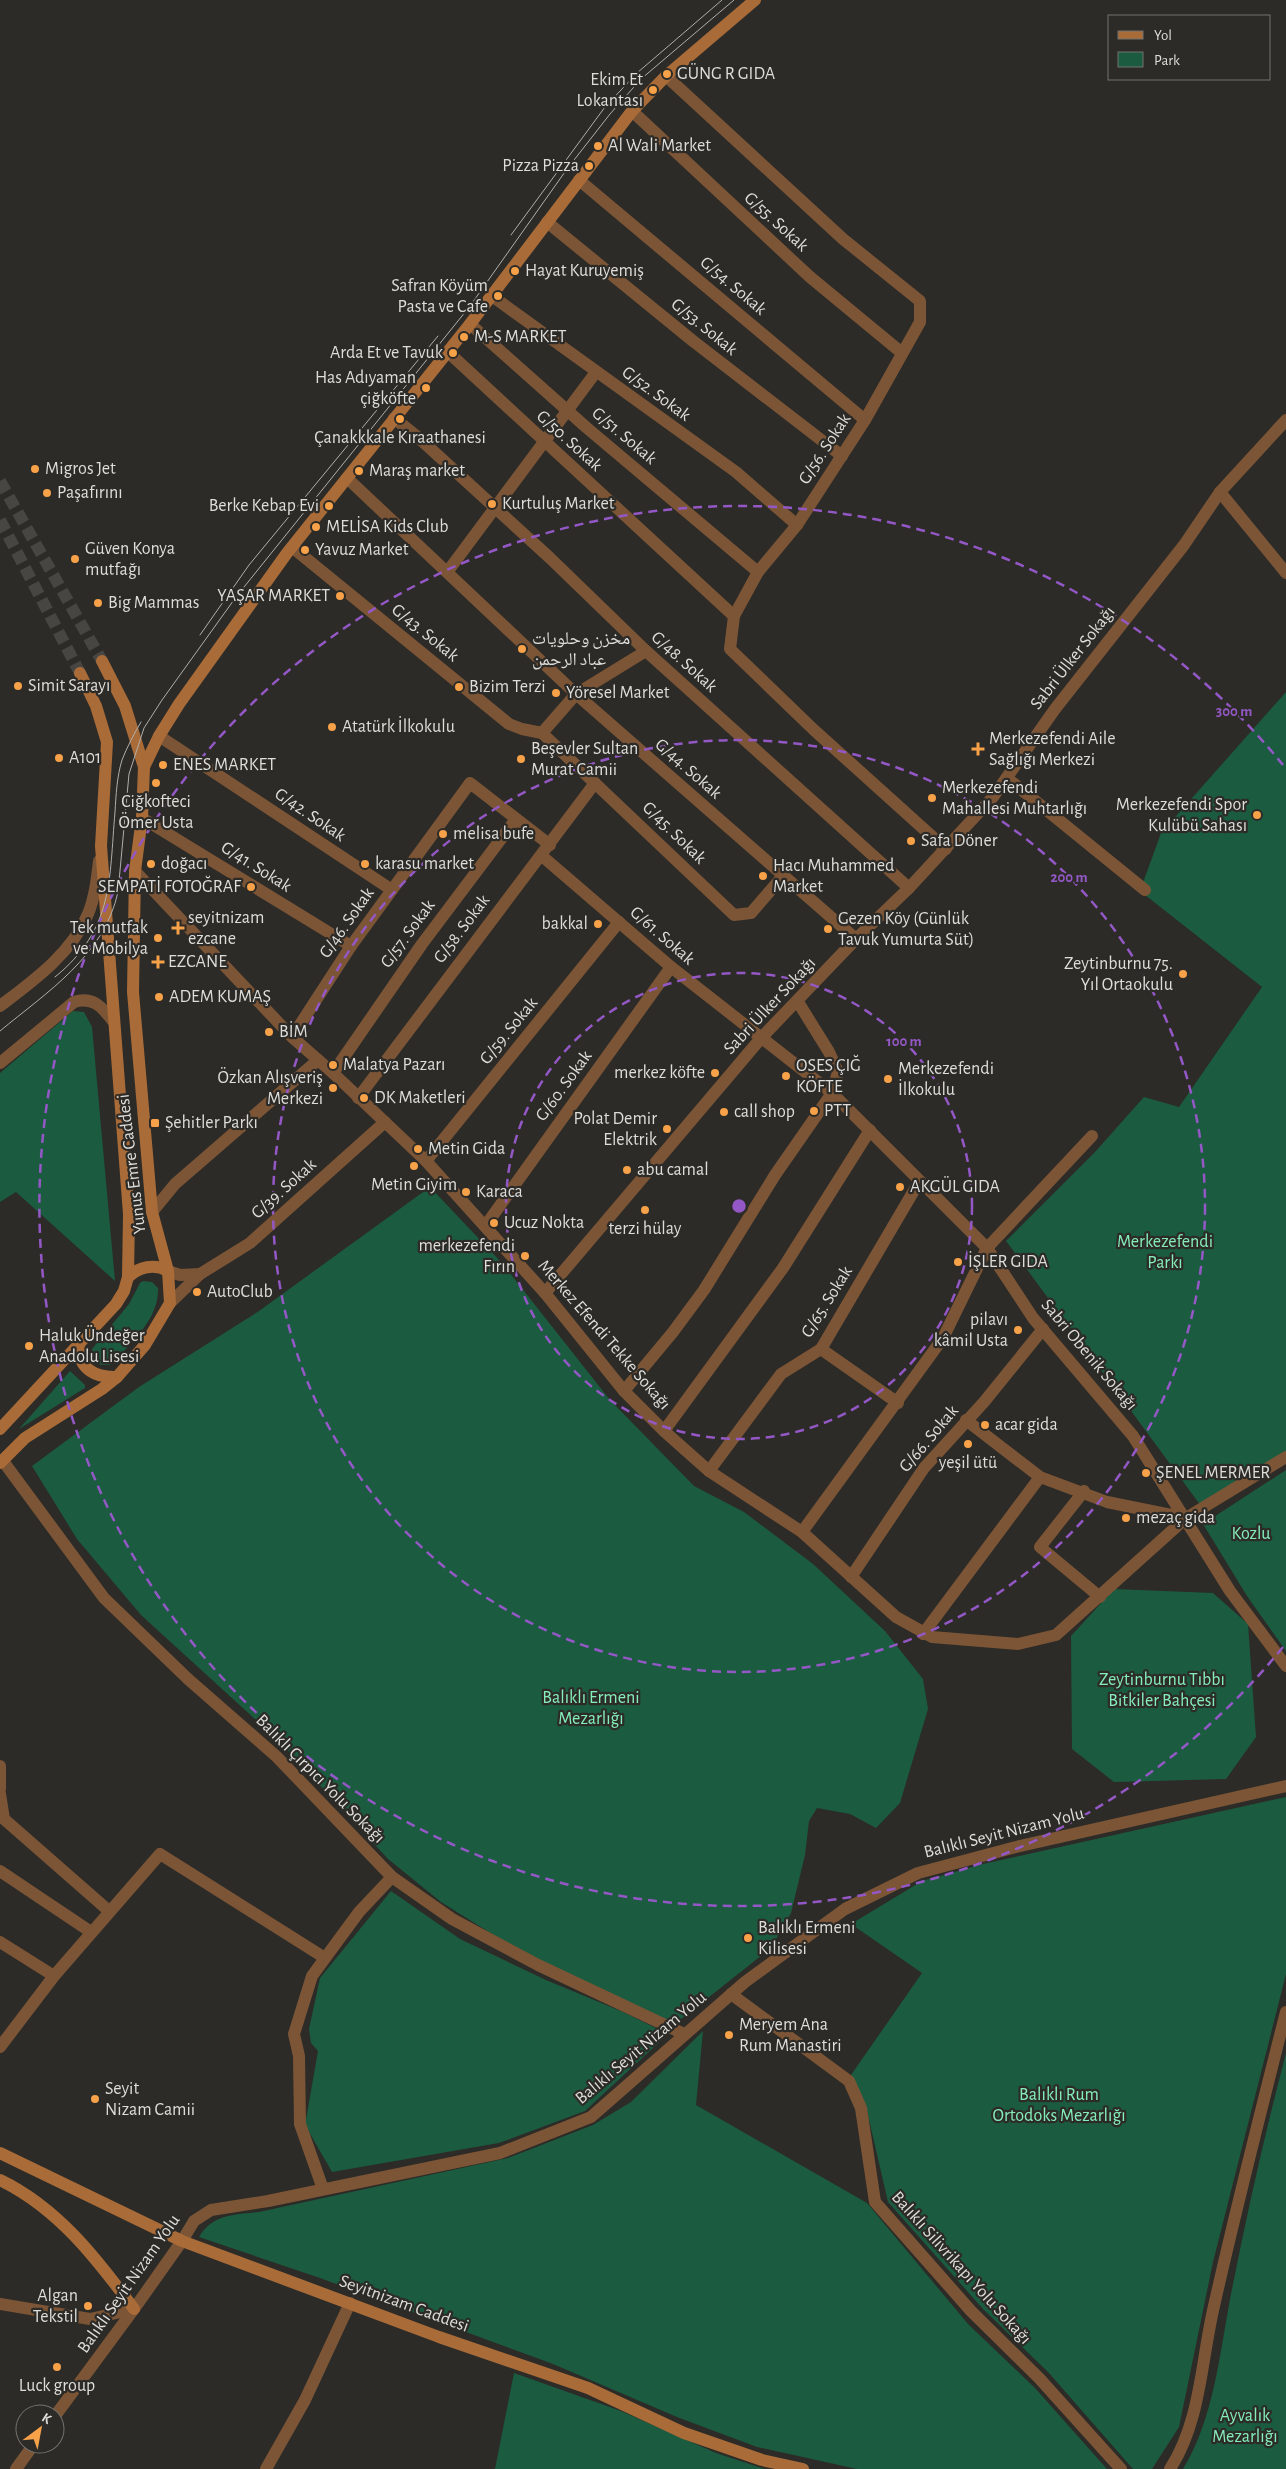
<svg xmlns="http://www.w3.org/2000/svg" width="1286" height="2469" viewBox="0 0 1286 2469" font-family="'Alegreya Sans','Noto Naskh Arabic',sans-serif">
	<style>
		.green { fill: #1b5b40 }
		.lines { fill: none; stroke-linecap: round; stroke-linejoin: round }
		.secondary-tunnel { stroke: #474642; stroke-width: 12; stroke-dasharray: 12 6; stroke-linecap: butt }
		.minor { stroke: #7c5536; stroke-width: 12 }
		.tertiary { stroke: #7c5536; stroke-width: 12 }
		.secondary { stroke: #a96b38; stroke-width: 12 }
		.tram { stroke: #b0afac; stroke-width: 1 }
		.ring { fill: none; stroke: #9458c6; stroke-width: 2.5; stroke-dasharray: 9 6 }
		.poi-dot { fill: #f7a149; stroke: #2c2b27; stroke-width: 2 }
		.labels { text-anchor: middle; dominant-baseline: central; stroke-width: 4.5; stroke-linejoin: round; paint-order: stroke }
		.poi-label { font-size: 18px; fill: #deddda; stroke: #2c2b27; text-anchor: start }
		.street-label { font-size: 18px; fill: #deddda; stroke: #2c2b27 }
		.park-label { font-size: 18px; fill: #84edba; stroke: #2c2b27 }
		.centre { fill: #9458c6; stroke: #2c2b27; stroke-width: 2.5 }
		.ring-label { font-size: 15px; text-anchor: middle; font-weight: bold; fill: #9458c6; stroke: #2c2b27; stroke-width: 4.5; stroke-linejoin: round; paint-order: stroke }
	</style>
	<rect width="100%" height="100%" fill="#2c2b27"/>
	<!-- green -->
	<g class="green">
		<polygon points="1286,692 1286,1451 1201,1506 1006,1241 1095,1152 1144,1097 1179,1107 1262,987 1140,891 1161,833"/>
		<polygon points="73,1011 84,1012 92,1027 115,1281 16,1192 0,1202 0,1073"/>
		<polygon points="430,1187 501,1262 610,1400 694,1486 744,1512 813,1564 885,1631 923,1679 928,1709 900,1803 876,1828 850,1814 817,1808 809,1821 805,1855 791,1913 771,1948 675,2024 532,1959 441,1902 388,1859 278,1740 141,1615 77,1539 32,1466 139,1387 259,1311"/>
		<path d="M143,1281l9,1 6,6c1,31 -25,52 -44,74l-5,3h-8l-8,-6 -1,-10 37,-45 11,-21z"/>
		<polygon points="70,1371 85,1385 85,1388 19,1429"/>
		<polygon points="1286,1470 1286,1651 1247,1596 1203,1524"/>
		<polygon points="1114,1589 1213,1593 1248,1624 1256,1737 1226,1779 1114,1782 1072,1749 1071,1636"/>
		<polygon points="1286,1797 1286,1974 1213,2262 1179,2427 1152,2469 1133,2469 1048,2372 983,2309 888,2202 867,2111 851,2075 922,1973 851,1924 922,1881 983,1864"/>
		<polygon points="391,1891 460,1939 546,1980 623,2012 668,2034 585,2111 499,2143 332,2172 305,2125 318,2051 311,2043 309,2029 320,1978"/>
		<path d="M703,2031l-7,74 171,98 101,121 67,64 72,81h-250l-100,-22 -80,-30 -124,-53 -233,-86 -121,-41c14,-23 35,-22 60,-25l249,-54 85,-33 38,-23z"/>
		<path d="M1286,2053v416h-103c31,-50 37,-118 48,-175 16,-81 34,-161 55,-241z"/>
		<polygon points="514,2373 621,2411 716,2453 765,2469 495,2469"/>
	</g>
	<g class="lines">
		<!-- secondary-tunnel -->
		<g class="secondary-tunnel">
			<polyline points="0,481 102,661"/>
			<polyline points="0,520 80,673"/>
		</g>
		<!-- minor -->
		<g class="minor">
			<polyline points="666,76 843,239 920,301 920,322 865,420 797,525 758,572 734,616 730,649 814,730 946,849"/>
			<polyline points="632,111 810,277 902,353"/>
			<polyline points="579,180 865,420"/>
			<polyline points="547,222 693,341 842,456"/>
			<polyline points="492,296 736,472 797,525"/>
			<polyline points="470,324 587,428 758,572"/>
			<polyline points="448,352 734,616"/>
			<polyline points="394,418 420,439 550,558 646,651 909,888"/>
			<polyline points="347,478 576,694 856,939"/>
			<polyline points="1220,492 1286,573"/>
			<polyline points="292,547 509,724 522,729 542,733"/>
			<polyline points="448,571 596,372"/>
			<polyline points="542,733 734,915 751,913 783,876"/>
			<polyline points="542,733 576,694 646,651"/>
			<polyline points="159,736 392,890"/>
			<polyline points="1007,778 1145,890"/>
			<polyline points="142,818 351,946"/>
			<polyline points="542,856 671,967 832,1093 987,1248 1033,1318 1133,1436 1230,1591 1286,1666"/>
			<polyline points="135,871 292,1037 333,1073 426,1161 545,1293 624,1391 664,1431 709,1471 802,1532 896,1617 932,1637 1018,1644 1056,1635 1186,1518 1286,1457"/>
			<polyline points="292,1037 351,946 470,783 550,845"/>
			<polyline points="333,1073 422,944 516,819"/>
			<polyline points="358,1098 595,783"/>
			<polyline points="426,1161 619,922"/>
			<polyline points="152,1212 175,1184 318,1060"/>
			<polyline points="486,1225 671,967"/>
			<polyline points="168,1271 180,1275 200,1274"/>
			<polyline points="545,1293 762,1037 856,939 909,888 993,797 1055,709 1184,545 1220,492 1286,420"/>
			<polyline points="170,1303 200,1274 250,1243 385,1122"/>
			<polyline points="821,1349 898,1403"/>
			<polyline points="624,1391 673,1332 704,1290 775,1175 832,1093 838,1072 829,1052 798,1002"/>
			<polyline points="966,1420 1040,1477 1107,1502 1186,1518"/>
			<polyline points="664,1431 783,1268 870,1130"/>
			<polyline points="709,1471 781,1374 821,1349 919,1182"/>
			<polyline points="1084,1491 1040,1547 1100,1597"/>
			<polyline points="802,1532 943,1338 987,1248 1092,1136"/>
			<polyline points="851,1577 924,1468 984,1402 1043,1329"/>
			<polyline points="923,1634 1040,1477"/>
			<polyline points="0,1766 0,1789"/>
			<polyline points="0,1794 4,1819 109,1911"/>
			<polyline points="0,1871 91,1932"/>
			<polyline points="0,1942 54,1976"/>
			<polyline points="731,1994 849,2081 861,2108 875,2202 971,2311 1039,2378 1121,2469"/>
			<polyline points="0,2047 54,1976 160,1854 325,1958"/>
			<polyline points="323,2189 300,2124 299,2056 294,2034 312,1976 359,1912 392,1877"/>
			<polyline points="0,2304 90,2319 134,2309"/>
			<polyline points="266,2469 305,2400 350,2303"/>
		</g>
		<!-- tertiary -->
		<g class="tertiary">
			<path d="M0,1006c33,-25 72,-53 88,-92 7,-17 9,-36 11,-53"/>
			<path d="M0,1063l74,-61c19,-6 28,5 39,19"/>
			<polyline points="3,1461 104,1598 188,1679 277,1757 392,1877 452,1919 538,1965 684,2034"/>
			<polyline points="55,2416 134,2309 182,2241 194,2221 211,2210 268,2201 500,2153 591,2117 745,1982 845,1909 918,1873 1016,1847 1286,1786"/>
			<polyline points="16,2469 34,2444"/>
			<path d="M1170,2469c31,-48 31,-108 44,-163 22,-98 47,-196 72,-294"/>
		</g>
		<!-- secondary -->
		<g class="secondary">
			<polyline points="144,767 159,736 179,704 287,553 470,324 632,111 666,76 755,0"/>
			<path d="M128,1277c11,-10 26,-14 40,-6"/>
			<path d="M79,1346c-1,23 17,32 38,31"/>
			<polyline points="0,1429 116,1304 124,1291 128,1277 129,1214 101,846 107,742 96,706 80,673"/>
			<polyline points="0,1463 25,1438 102,1389 117,1377 145,1345 170,1303 168,1271 152,1212 133,992 135,871 142,818 144,767 125,706 102,661"/>
			<polyline points="0,2153 182,2241 439,2337 588,2388 684,2433 762,2460 803,2469"/>
			<path d="M0,2180c58,28 97,79 134,129"/>
		</g>
		<!-- tram -->
		<g class="tram">
			<polyline points="511,235 605,107 637,73 722,0"/>
			<polyline points="200,635 249,565 438,336"/>
			<path d="M55,977c59,-48 54,-97 60,-165 1,-17 2,-36 7,-52 5,-13 12,-26 19,-38"/>
			<path d="M0,1031c47,-39 104,-75 118,-139l11,-118 15,-46 18,-28 74,-103 234,-291 97,-137 43,-55 31,-35 93,-79"/>
		</g>
	</g>
	<!-- distance rings -->
	<g class="ring">
		<circle cx="739" cy="1206" r="233"/>
		<circle cx="739" cy="1206" r="466"/>
		<path d="M1283 1647A700 700 0 1 1 1283 765"/>
	</g>
	<!-- markers -->
	<g class="poi-dot">
		<circle cx="667" cy="74" r="5"/>
		<circle cx="653" cy="90" r="5"/>
		<circle cx="598" cy="146" r="5"/>
		<circle cx="589" cy="166" r="5"/>
		<circle cx="515" cy="271" r="5"/>
		<circle cx="498" cy="296" r="5"/>
		<circle cx="464" cy="337" r="5"/>
		<circle cx="453" cy="353" r="5"/>
		<circle cx="426" cy="388" r="5"/>
		<circle cx="400" cy="419" r="5"/>
		<circle cx="35" cy="469" r="5"/>
		<circle cx="359" cy="471" r="5"/>
		<circle cx="47" cy="493" r="5"/>
		<circle cx="492" cy="504" r="5"/>
		<circle cx="329" cy="506" r="5"/>
		<circle cx="316" cy="527" r="5"/>
		<circle cx="305" cy="550" r="5"/>
		<circle cx="75" cy="559" r="5"/>
		<circle cx="340" cy="596" r="5"/>
		<circle cx="98" cy="603" r="5"/>
		<circle cx="522" cy="649" r="5"/>
		<circle cx="18" cy="686" r="5"/>
		<circle cx="459" cy="687" r="5"/>
		<circle cx="556" cy="693" r="5"/>
		<circle cx="332" cy="727" r="5"/>
		<path d="M975.5 741.5h5v5h5v5h-5v5h-5v-5h-5v-5h5z"/>
		<circle cx="59" cy="758" r="5"/>
		<circle cx="521" cy="759" r="5"/>
		<circle cx="163" cy="765" r="5"/>
		<circle cx="156" cy="783" r="5"/>
		<circle cx="932" cy="798" r="5"/>
		<circle cx="1257" cy="815" r="5"/>
		<circle cx="443" cy="834" r="5"/>
		<circle cx="911" cy="841" r="5"/>
		<circle cx="151" cy="864" r="5"/>
		<circle cx="365" cy="864" r="5"/>
		<circle cx="763" cy="876" r="5"/>
		<circle cx="251" cy="887" r="5"/>
		<circle cx="598" cy="924" r="5"/>
		<path d="M175.5 920.5h5v5h5v5h-5v5h-5v-5h-5v-5h5z"/>
		<circle cx="828" cy="929" r="5"/>
		<circle cx="158" cy="938" r="5"/>
		<path d="M155.5 954.5h5v5h5v5h-5v5h-5v-5h-5v-5h5z"/>
		<circle cx="1183" cy="974" r="5"/>
		<circle cx="159" cy="997" r="5"/>
		<circle cx="269" cy="1032" r="5"/>
		<circle cx="333" cy="1065" r="5"/>
		<circle cx="715" cy="1073" r="5"/>
		<circle cx="786" cy="1076" r="5"/>
		<circle cx="888" cy="1079" r="5"/>
		<circle cx="333" cy="1088" r="5"/>
		<circle cx="364" cy="1098" r="5"/>
		<circle cx="814" cy="1111" r="5"/>
		<circle cx="724" cy="1112" r="5"/>
		<rect x="150" y="1118" width="10" height="10" rx="2.5"/>
		<circle cx="667" cy="1129" r="5"/>
		<circle cx="418" cy="1149" r="5"/>
		<circle cx="414" cy="1166" r="5"/>
		<circle cx="627" cy="1170" r="5"/>
		<circle cx="900" cy="1187" r="5"/>
		<circle cx="466" cy="1192" r="5"/>
		<circle cx="645" cy="1210" r="5"/>
		<circle cx="494" cy="1223" r="5"/>
		<circle cx="525" cy="1256" r="5"/>
		<circle cx="958" cy="1262" r="5"/>
		<circle cx="197" cy="1292" r="5"/>
		<circle cx="1018" cy="1330" r="5"/>
		<circle cx="29" cy="1346" r="5"/>
		<circle cx="985" cy="1425" r="5"/>
		<circle cx="968" cy="1444" r="5"/>
		<circle cx="1146" cy="1473" r="5"/>
		<circle cx="1126" cy="1518" r="5"/>
		<circle cx="748" cy="1938" r="5"/>
		<circle cx="729" cy="2035" r="5"/>
		<circle cx="95" cy="2099" r="5"/>
		<circle cx="88" cy="2306" r="5"/>
		<circle cx="57" cy="2367" r="5"/>
	</g>
	<g class="labels">
		<!-- poi labels -->
		<g class="poi-label">
			<text x="677" y="74">GÜNG R GIDA</text>
			<text x="643" y="80" text-anchor="end">Ekim Et<tspan x="643" dy="21">Lokantası</tspan></text>
			<text x="608" y="146">Al Wali Market</text>
			<text x="579" y="166" text-anchor="end">Pizza Pizza</text>
			<text x="525" y="271">Hayat Kuruyemiş</text>
			<text x="488" y="286" text-anchor="end">Safran Köyüm<tspan x="488" dy="21">Pasta ve Cafe</tspan></text>
			<text x="474" y="337">M-S MARKET</text>
			<text x="443" y="353" text-anchor="end">Arda Et ve Tavuk</text>
			<text x="416" y="378" text-anchor="end">Has Adıyaman<tspan x="416" dy="21">çiğköfte</tspan></text>
			<text x="400" y="438" text-anchor="middle">Çanakkkale Kıraathanesi</text>
			<text x="45" y="469">Migros Jet</text>
			<text x="369" y="471">Maraş market</text>
			<text x="57" y="493">Paşafırını</text>
			<text x="502" y="504">Kurtuluş Market</text>
			<text x="319" y="506" text-anchor="end">Berke Kebap Evi</text>
			<text x="326" y="527">MELİSA Kids Club</text>
			<text x="85" y="549">Güven Konya<tspan x="85" dy="21">mutfağı</tspan></text>
			<text x="315" y="550">Yavuz Market</text>
			<text x="330" y="596" text-anchor="end">YAŞAR MARKET</text>
			<text x="108" y="603">Big Mammas</text>
			<text x="532" y="639">مخزن وحلويات<tspan x="532" dy="21">عباد الرحمن</tspan></text>
			<text x="28" y="686">Simit Sarayı</text>
			<text x="469" y="687">Bizim Terzi</text>
			<text x="566" y="693">Yöresel Market</text>
			<text x="342" y="727">Atatürk İlkokulu</text>
			<text x="989" y="739">Merkezefendi Aile<tspan x="989" dy="21">Sağlığı Merkezi</tspan></text>
			<text x="531" y="749">Beşevler Sultan<tspan x="531" dy="21">Murat Camii</tspan></text>
			<text x="69" y="758">A101</text>
			<text x="173" y="765">ENES MARKET</text>
			<text x="942" y="788">Merkezefendi<tspan x="942" dy="21">Mahallesi Muhtarlığı</tspan></text>
			<text x="156" y="802" text-anchor="middle">Ciğkofteci<tspan x="156" dy="21">Ömer Usta</tspan></text>
			<text x="1247" y="805" text-anchor="end">Merkezefendi Spor<tspan x="1247" dy="21">Kulübü Sahası</tspan></text>
			<text x="453" y="834">melisa bufe</text>
			<text x="921" y="841">Safa Döner</text>
			<text x="161" y="864">doğacı</text>
			<text x="375" y="864">karasu market</text>
			<text x="773" y="866">Hacı Muhammed<tspan x="773" dy="21">Market</tspan></text>
			<text x="241" y="887" text-anchor="end">SEMPATİ FOTOĞRAF</text>
			<text x="188" y="918">seyitnizam<tspan x="188" dy="21">ezcane</tspan></text>
			<text x="838" y="919">Gezen Köy (Günlük<tspan x="838" dy="21">Tavuk Yumurta Süt)</tspan></text>
			<text x="588" y="924" text-anchor="end">bakkal</text>
			<text x="148" y="928" text-anchor="end">Tek mutfak<tspan x="148" dy="21">ve Mobilya</tspan></text>
			<text x="168" y="962">EZCANE</text>
			<text x="1173" y="964" text-anchor="end">Zeytinburnu 75.<tspan x="1173" dy="21">Yıl Ortaokulu</tspan></text>
			<text x="169" y="997">ADEM KUMAŞ</text>
			<text x="279" y="1032">BİM</text>
			<text x="343" y="1065">Malatya Pazarı</text>
			<text x="796" y="1066">OSES ÇIĞ<tspan x="796" dy="21">KÖFTE</tspan></text>
			<text x="898" y="1069">Merkezefendi<tspan x="898" dy="21">İlkokulu</tspan></text>
			<text x="705" y="1073" text-anchor="end">merkez köfte</text>
			<text x="323" y="1078" text-anchor="end">Özkan Alışveriş<tspan x="323" dy="21">Merkezi</tspan></text>
			<text x="374" y="1098">DK Maketleri</text>
			<text x="824" y="1111">PTT</text>
			<text x="734" y="1112">call shop</text>
			<text x="657" y="1119" text-anchor="end">Polat Demir<tspan x="657" dy="21">Elektrik</tspan></text>
			<text x="165" y="1123">Şehitler Parkı</text>
			<text x="428" y="1149">Metin Gida</text>
			<text x="637" y="1170">abu camal</text>
			<text x="414" y="1185" text-anchor="middle">Metin Giyim</text>
			<text x="910" y="1187">AKGÜL GIDA</text>
			<text x="476" y="1192">Karaca</text>
			<text x="504" y="1223">Ucuz Nokta</text>
			<text x="645" y="1229" text-anchor="middle">terzi hülay</text>
			<text x="515" y="1246" text-anchor="end">merkezefendi<tspan x="515" dy="21">Fırın</tspan></text>
			<text x="968" y="1262">İŞLER GIDA</text>
			<text x="207" y="1292">AutoClub</text>
			<text x="1008" y="1320" text-anchor="end">pilavı<tspan x="1008" dy="21">kâmil Usta</tspan></text>
			<text x="39" y="1336">Haluk Ündeğer<tspan x="39" dy="21">Anadolu Lisesi</tspan></text>
			<text x="995" y="1425">acar gida</text>
			<text x="968" y="1463" text-anchor="middle">yeşil ütü</text>
			<text x="1156" y="1473">ŞENEL MERMER</text>
			<text x="1136" y="1518">mezaç gida</text>
			<text x="758" y="1928">Balıklı Ermeni<tspan x="758" dy="21">Kilisesi</tspan></text>
			<text x="739" y="2025">Meryem Ana<tspan x="739" dy="21">Rum Manastiri</tspan></text>
			<text x="105" y="2089">Seyit<tspan x="105" dy="21">Nizam Camii</tspan></text>
			<text x="78" y="2296" text-anchor="end">Algan<tspan x="78" dy="21">Tekstil</tspan></text>
			<text x="57" y="2386" text-anchor="middle">Luck group</text>
		</g>
		<!-- street labels -->
		<g class="street-label">
			<text transform="translate(776 222) rotate(42)">G/55. Sokak</text>
			<text transform="translate(733 286) rotate(40)">G/54. Sokak</text>
			<text transform="translate(704 327) rotate(39)">G/53. Sokak</text>
			<text transform="translate(656 394) rotate(36)">G/52. Sokak</text>
			<text transform="translate(624 436) rotate(40)">G/51. Sokak</text>
			<text transform="translate(569 441) rotate(42)">G/50. Sokak</text>
			<text transform="translate(825 449) rotate(-57)">G/56. Sokak</text>
			<text transform="translate(425 633) rotate(39)">G/43. Sokak</text>
			<text transform="translate(1073 658) rotate(-52)">Sabri Ülker Sokağı</text>
			<text transform="translate(684 662) rotate(42)">G/48. Sokak</text>
			<text transform="translate(688 769) rotate(41)">G/44. Sokak</text>
			<text transform="translate(310 815) rotate(34)">G/42. Sokak</text>
			<text transform="translate(674 833) rotate(44)">G/45. Sokak</text>
			<text transform="translate(256 867) rotate(32)">G/41. Sokak</text>
			<text transform="translate(347 923) rotate(-55)">G/46. Sokak</text>
			<text transform="translate(462 929) rotate(-53)">G/58. Sokak</text>
			<text transform="translate(408 934) rotate(-54)">G/57. Sokak</text>
			<text transform="translate(662 936) rotate(41)">G/61. Sokak</text>
			<text transform="translate(770 1006) rotate(-47)">Sabri Ülker Sokağı</text>
			<text transform="translate(509 1031) rotate(-51)">G/59. Sokak</text>
			<text transform="translate(564 1086) rotate(-54)">G/60. Sokak</text>
			<text transform="translate(132 1164) rotate(-97)">Yunus Emre Caddesi</text>
			<text transform="translate(284 1189) rotate(-42)">G/39. Sokak</text>
			<text transform="translate(827 1302) rotate(-58)">G/65. Sokak</text>
			<text transform="translate(604 1335) rotate(49)">Merkez Efendi Tekke Sokağı</text>
			<text transform="translate(1089 1355) rotate(50)">Sabri Obenik Sokağı</text>
			<text transform="translate(929 1439) rotate(-50)">G/66. Sokak</text>
			<text transform="translate(320 1779) rotate(45)">Balıklı Çırpıcı Yolu Sokağı</text>
			<text transform="translate(1004 1833) rotate(-14)">Balıklı Seyit Nizam Yolu</text>
			<text transform="translate(641 2048) rotate(-40)">Balıklı Seyit Nizam Yolu</text>
			<text transform="translate(961 2268) rotate(48)">Balıklı Silivrikapı Yolu Sokağı</text>
			<text transform="translate(129 2284) rotate(-55)">Balıklı Seyit Nizam Yolu</text>
			<text transform="translate(404 2304) rotate(20)">Seyitnizam Caddesi</text>
		</g>
		<!-- park labels -->
		<g class="park-label">
			<text x="1165" y="1242">Merkezefendi<tspan x="1165" dy="21">Parkı</tspan></text>
			<text x="1251" y="1534">Kozlu</text>
			<text x="1162" y="1680">Zeytinburnu Tıbbı<tspan x="1162" dy="21">Bitkiler Bahçesi</tspan></text>
			<text x="591" y="1698">Balıklı Ermeni<tspan x="591" dy="21">Mezarlığı</tspan></text>
			<text x="1059" y="2095">Balıklı Rum<tspan x="1059" dy="21">Ortodoks Mezarlığı</tspan></text>
			<text x="1245" y="2416">Ayvalık<tspan x="1245" dy="21">Mezarlığı</tspan></text>
		</g>
	</g>
	<circle cx="739" cy="1206" r="8" class="centre"/>
	<g class="ring-label">
		<text x="1234" y="716">300 m</text>
		<text x="1069" y="882">200 m</text>
		<text x="904" y="1046">100 m</text>
	</g>
	<!-- legend -->
	<rect x="1108" y="15" width="162" height="65" fill="#2c2b27" stroke="#73726f"/>
	<rect x="1118" y="31" width="25" height="8" fill="#a96b38" stroke="#73726f"/>
	<text x="1154" y="40" font-size="15" fill="#deddda">Yol</text>
	<rect x="1118" y="52" width="25" height="15" fill="#1b5b40" stroke="#73726f"/>
	<text x="1154" y="65" font-size="15" fill="#deddda">Park</text>
	<!-- north arrow -->
	<g transform="translate(40 2429) rotate(32)"><circle r="24" fill="#2c2b27" stroke="#73726f"/>
	<path d="M0-4L9 19L0 12L-9 19Z" fill="#f7a149"/>
	<text y="-8" font-size="14" font-weight="bold" text-anchor="middle" fill="#deddda">K</text>
	</g>
</svg>
